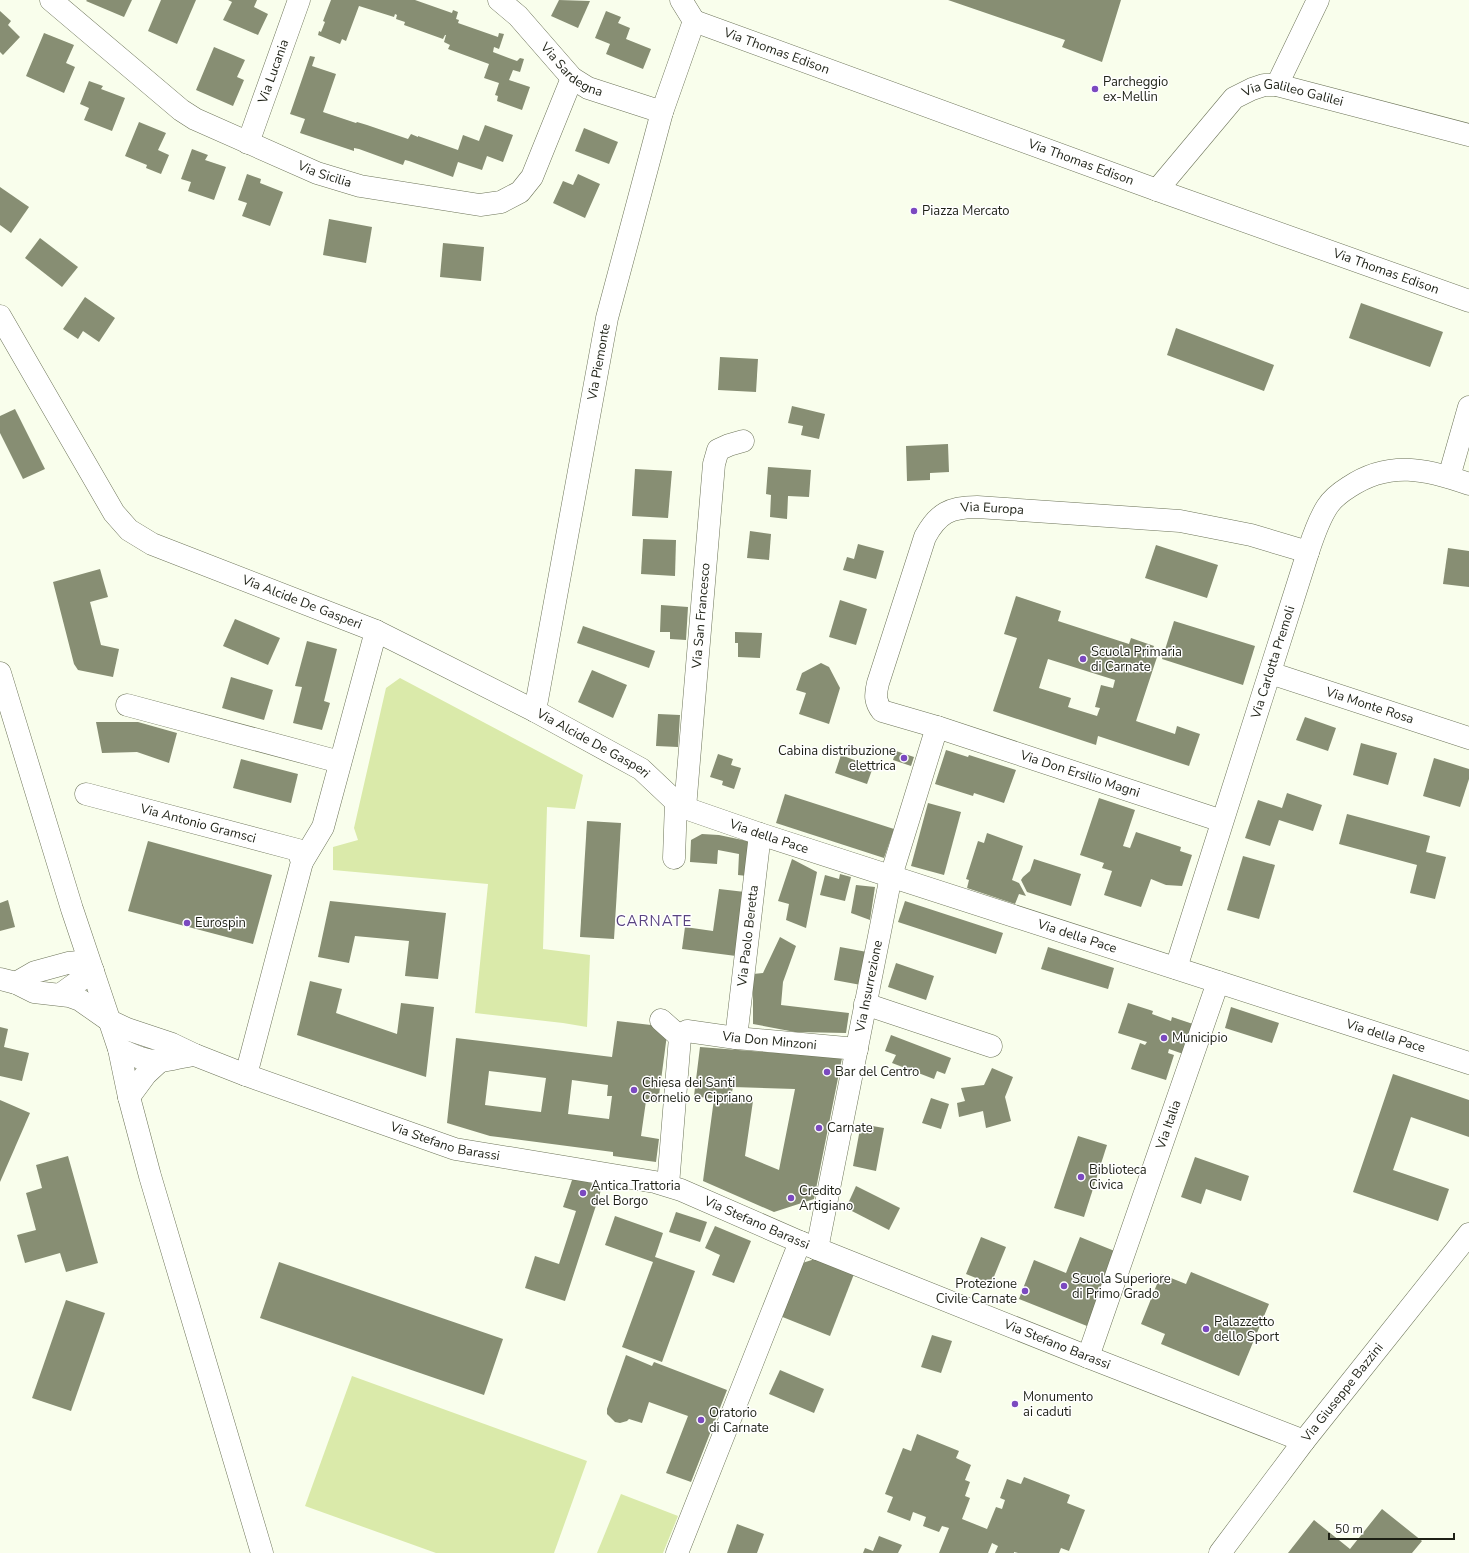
<svg xmlns="http://www.w3.org/2000/svg" width="1469" height="1553" viewBox="0 0 1469 1553" font-family="'Nunito Sans',sans-serif">
	<style>
		.green { fill: #daeaaa }
		.building { fill: #878e73; fill-rule: evenodd }
		.lines { fill: none; stroke-linecap: round; stroke-linejoin: round }
		.minor-casing { stroke: #6d7459; stroke-width: 23 }
		.major-casing { stroke: #6d7459; stroke-width: 23 }
		.minor { stroke: #fff; stroke-width: 22 }
		.major { stroke: #fff; stroke-width: 22 }
		.poi-dot { fill: #7b49c0; stroke: #fff; stroke-width: 1.5 }
		.labels { text-anchor: middle; dominant-baseline: central; stroke-width: 3; stroke-linejoin: round; paint-order: stroke }
		.street-label { font-size: 13px; fill: #1e2116; stroke: #fff }
		.poi-label { font-size: 13px; fill: #1e2116; stroke: #fff; text-anchor: start }
		.quarter-label { font-size: 15px; letter-spacing: 1px; fill: #594380; stroke: #fff }
	</style>
	<rect width="100%" height="100%" fill="#f9feec"/>
	<!-- green -->
	<g class="green">
		<polygon points="400,678 583,775 575,809 547,807 543,949 590,955 587,1027 563,1023 475,1013 488,884 333,870 333,847 358,840 354,828 386,688"/>
		<polygon points="352,1376 587,1461 554,1553 436,1553 305,1506"/>
		<polygon points="621,1494 678,1516 663,1553 597,1553"/>
	</g>
	<!-- building -->
	<g class="building">
		<polygon points="87,0 132,0 124,17 86,1"/>
		<polygon points="161,0 196,0 177,44 148,31"/>
		<polygon points="228,0 257,0 254,7 268,14 258,35 223,20 232,2"/>
		<polygon points="331,0 415,0 452,13 453,10 458,12 456,19 459,20 458,23 498,37 499,33 504,34 499,49 494,47 493,52 517,61 520,58 524,59 520,72 513,70 509,80 530,87 522,110 497,101 498,96 495,95 499,83 484,78 489,64 448,49 450,45 444,42 446,35 445,35 443,39 404,25 405,22 396,19 397,15 395,14 394,17 359,6 346,41 342,39 340,44 318,35 319,31 321,32 325,22 323,21"/>
		<polygon points="559,0 590,1 578,28 551,16"/>
		<polygon points="948,0 1121,0 1102,62 1062,47 1065,40"/>
		<polygon points="0,11 11,21 8,25 20,37 3,55 0,52"/>
		<polygon points="606,11 621,17 618,23 630,28 626,39 651,49 643,69 606,54 610,44 595,38"/>
		<polygon points="44,33 74,45 66,63 75,67 64,93 26,76"/>
		<polygon points="214,47 245,60 237,77 244,80 233,106 196,90"/>
		<polygon points="310,56 315,57 312,66 336,74 323,112 356,123 357,122 367,125 408,139 411,134 418,137 418,136 458,150 463,135 479,141 485,125 513,135 503,162 487,156 482,170 458,162 453,177 409,161 405,160 403,165 359,149 354,148 354,151 300,133 305,119 290,114"/>
		<polygon points="89,81 103,86 101,89 125,98 112,131 84,120 89,108 80,104"/>
		<polygon points="139,122 166,133 158,150 169,155 161,174 146,168 147,165 125,156"/>
		<polygon points="584,128 618,142 609,164 575,151"/>
		<polygon points="192,149 208,155 205,160 226,167 214,200 188,191 191,182 181,179"/>
		<polygon points="247,174 261,179 260,183 283,192 270,226 242,216 247,203 238,200"/>
		<polygon points="578,174 600,184 585,218 553,203 563,181 573,185"/>
		<polygon points="0,187 29,207 11,233 0,225"/>
		<polygon points="329,219 372,227 366,263 323,255"/>
		<polygon points="40,238 78,267 62,287 25,258"/>
		<polygon points="443,243 484,247 481,281 440,277"/>
		<polygon points="85,297 115,318 99,342 83,331 78,339 63,329"/>
		<polygon points="1361,303 1443,332 1430,367 1349,338"/>
		<polygon points="1176,328 1274,365 1264,391 1167,355"/>
		<polygon points="720,357 758,359 756,392 718,390"/>
		<polygon points="792,406 825,414 819,439 801,435 803,426 788,423"/>
		<polygon points="15,409 45,469 23,479 0,433 0,416"/>
		<polygon points="948,444 949,472 930,473 930,480 907,481 906,446"/>
		<polygon points="768,467 811,470 809,497 788,496 787,519 770,517 771,495 766,494"/>
		<polygon points="635,469 672,471 668,518 632,516"/>
		<polygon points="750,531 771,534 769,560 747,558"/>
		<polygon points="643,539 676,540 675,576 641,574"/>
		<polygon points="858,544 884,551 876,579 843,570 847,557 854,559"/>
		<polygon points="1156,545 1218,565 1207,598 1145,578"/>
		<polygon points="1448,548 1469,551 1469,587 1443,584"/>
		<polygon points="100,569 108,597 90,602 101,645 119,649 113,677 78,670 74,664 53,582"/>
		<path d="M1016,596l45,15 -3,10 71,23 2,-6 23,8 -2,6 6,2 -22,67 39,13 2,-8 23,8 -11,32 -91,-30 -2,9 -103,-34 24,-73 -13,-4zM1048,659l67,21 -2,8 -12,-3 -6,22 5,1 -3,8 -29,-9 3,-9 -32,-10z"/>
		<polygon points="840,600 867,609 856,645 829,637"/>
		<polygon points="661,605 688,607 686,640 670,639 670,632 660,632"/>
		<polygon points="235,619 280,638 268,665 223,646"/>
		<polygon points="1174,621 1255,646 1243,685 1162,659"/>
		<polygon points="583,626 655,651 649,668 577,643"/>
		<polygon points="735,632 762,633 760,658 738,657 738,643 735,643"/>
		<polygon points="307,641 337,649 324,701 330,703 322,730 293,723 302,687 295,686"/>
		<polygon points="821,663 829,667 840,688 829,724 799,714 806,693 796,690 802,673"/>
		<polygon points="592,670 627,685 613,718 578,702"/>
		<polygon points="231,677 273,690 264,720 222,708"/>
		<polygon points="658,714 680,715 678,747 656,746"/>
		<polygon points="1305,717 1336,728 1328,751 1296,740"/>
		<polygon points="96,722 138,722 177,733 169,763 137,752 102,753"/>
		<polygon points="1361,743 1397,753 1388,785 1353,775"/>
		<polygon points="946,750 968,757 969,755 1016,770 1004,803 974,793 973,796 935,784"/>
		<polygon points="896,751 914,757 911,766 893,760"/>
		<polygon points="718,754 733,759 731,765 741,768 734,789 722,785 723,781 710,777"/>
		<polygon points="841,755 873,767 867,784 835,773"/>
		<polygon points="1434,758 1469,769 1469,779 1460,807 1423,796"/>
		<polygon points="241,759 298,774 291,803 233,788"/>
		<polygon points="1287,793 1322,805 1313,831 1279,820 1270,846 1245,838 1258,800 1282,808"/>
		<polygon points="785,794 894,829 884,858 776,823"/>
		<polygon points="1099,798 1135,810 1123,846 1130,848 1136,832 1181,847 1180,851 1192,855 1182,886 1166,885 1151,879 1141,907 1104,895 1112,871 1102,868 1104,863 1080,855"/>
		<polygon points="928,803 961,812 944,875 911,866"/>
		<polygon points="1347,814 1430,836 1426,852 1446,857 1435,899 1410,893 1417,865 1339,844"/>
		<polygon points="587,821 621,823 614,939 580,937"/>
		<polygon points="987,833 1023,846 1012,880 1019,883 1026,896 1019,894 1015,904 967,888 969,880 966,879 978,841 984,843"/>
		<polygon points="702,834 719,835 752,842 747,876 738,875 739,854 718,850 717,864 690,862 691,840"/>
		<polygon points="148,841 272,875 253,944 128,911"/>
		<polygon points="1243,856 1275,865 1259,919 1227,910"/>
		<polygon points="792,859 817,872 806,928 786,920 789,904 778,901"/>
		<polygon points="1034,859 1081,874 1071,906 1027,892 1021,880 1023,877 1030,871"/>
		<polygon points="840,874 851,877 845,901 820,895 825,875 839,879"/>
		<polygon points="856,885 875,887 870,920 851,913"/>
		<polygon points="719,889 745,892 736,956 682,949 685,927 713,931"/>
		<polygon points="8,900 15,927 0,931 0,903"/>
		<polygon points="330,901 446,913 438,979 405,976 409,941 355,936 349,963 318,957"/>
		<polygon points="905,901 1003,933 996,954 898,922"/>
		<polygon points="780,937 796,946 783,982 781,1005 849,1013 846,1033 795,1032 753,1024 753,974 763,973"/>
		<polygon points="840,947 867,952 861,985 834,980"/>
		<polygon points="1048,947 1114,968 1108,989 1041,969"/>
		<polygon points="896,963 934,976 926,1000 888,987"/>
		<polygon points="310,981 342,989 336,1013 397,1034 401,1003 434,1007 426,1077 297,1035"/>
		<polygon points="1128,1003 1153,1011 1152,1014 1171,1021 1172,1017 1199,1026 1189,1056 1169,1049 1168,1053 1174,1055 1166,1080 1131,1069 1140,1043 1145,1045 1147,1042 1118,1033"/>
		<polygon points="1231,1007 1279,1023 1272,1043 1225,1028"/>
		<path d="M617,1021l51,6 -10,76 -12,-2 -5,35 18,3 -3,23 -43,-6v-4l-123,-16 -43,-13 9,-85 156,19zM489,1071l57,7 -5,34 -56,-7zM572,1080l36,5 -1,11h5l-3,23 -41,-5z"/>
		<polygon points="0,1027 8,1029 4,1047 29,1053 22,1081 0,1076"/>
		<polygon points="891,1035 951,1058 945,1074 937,1071 934,1079 892,1063 896,1055 885,1051"/>
		<path d="M700,1047l142,11 -28,141 -40,13 -71,-31 11,-82 -20,-3zM733,1087l62,2 -16,81 -34,-14 8,-55 -22,-4z"/>
		<polygon points="992,1068 1013,1077 1005,1097 1011,1121 986,1128 983,1111 959,1117 957,1103 965,1101 961,1088 984,1085"/>
		<polygon points="1393,1074 1469,1100 1469,1137 1411,1117 1393,1170 1449,1189 1438,1221 1353,1192"/>
		<polygon points="931,1098 949,1104 941,1129 922,1123"/>
		<polygon points="0,1100 30,1113 0,1182"/>
		<polygon points="861,1124 884,1128 876,1171 853,1166"/>
		<polygon points="1078,1136 1107,1145 1084,1217 1054,1208"/>
		<polygon points="68,1156 98,1263 66,1272 60,1253 25,1263 17,1235 36,1230 26,1193 42,1188 36,1165"/>
		<polygon points="1195,1157 1249,1176 1241,1201 1206,1189 1201,1204 1181,1197"/>
		<polygon points="573,1177 602,1187 565,1301 525,1288 535,1256 559,1264 576,1211 563,1207"/>
		<polygon points="856,1186 900,1208 889,1230 846,1208"/>
		<polygon points="676,1212 707,1222 700,1242 669,1232"/>
		<polygon points="615,1216 663,1233 655,1257 695,1271 662,1362 622,1347 653,1262 605,1245"/>
		<polygon points="715,1226 751,1241 734,1283 712,1275 720,1255 705,1248"/>
		<polygon points="981,1237 1006,1247 991,1284 966,1274"/>
		<polygon points="1080,1237 1117,1252 1087,1326 1019,1299 1034,1260 1066,1273"/>
		<polygon points="815,1259 854,1274 830,1336 780,1316 799,1264"/>
		<polygon points="279,1262 503,1339 484,1395 260,1318"/>
		<polygon points="1191,1272 1269,1304 1239,1376 1161,1344 1165,1334 1141,1324 1161,1274 1186,1284"/>
		<polygon points="66,1300 105,1313 71,1411 32,1398"/>
		<polygon points="932,1335 952,1341 941,1373 921,1367"/>
		<polygon points="626,1355 652,1366 654,1362 727,1390 691,1482 666,1473 688,1416 649,1402 642,1423 629,1419 627,1421 620,1423 615,1422 607,1414 607,1409"/>
		<polygon points="780,1370 824,1389 814,1413 769,1394"/>
		<polygon points="917,1434 959,1451 956,1458 971,1465 965,1480 970,1482 965,1496 970,1498 962,1519 987,1529 996,1507 1002,1509 1005,1500 1000,1498 1007,1479 1021,1484 1024,1477 1070,1495 1067,1503 1085,1510 1069,1551 1061,1548 1059,1553 1018,1553 1014,1552 1014,1553 995,1553 998,1546 992,1543 988,1553 939,1553 949,1528 942,1526 939,1532 923,1526 926,1517 913,1512 910,1521 887,1512 893,1497 885,1494 903,1448 911,1451"/>
		<polygon points="1382,1509 1422,1541 1412,1553 1288,1553 1314,1520 1350,1549"/>
		<polygon points="737,1524 764,1534 757,1553 727,1553"/>
		<polygon points="879,1536 902,1545 898,1553 863,1553 865,1548 873,1551"/>
	</g>
	<g class="lines">
		<defs>
			<g id="minor">
				<path id="s1" d="M51,0l130,110 14,9 122,54 43,13 120,19 21,-3 19,-10 12,-15 40,-99"/>
				<path id="s2" d="M499,0l19,16 54,62 16,10 74,24"/>
				<polyline points="681,0 694,21"/>
				<path id="s3" d="M694,21l463,169 312,111"/>
				<polyline points="1277,85 1318,0"/>
				<path id="s4" d="M248,143l51,-143"/>
				<path id="s5" d="M1157,190l77,-92 18,-9 12,-4h13l192,50"/>
				<path id="s6" d="M0,316l114,197 15,17 23,14 224,87 46,23 113,57 106,58 35,33 9,6 75,26 709,229"/>
				<polyline points="1449,477 1469,407"/>
				<path id="s7" d="M1270,673l199,65"/>
				<polyline points="127,705 340,762"/>
				<path id="s8" d="M535,711l72,-393 55,-206 32,-91"/>
				<path id="s9" d="M86,794l212,56 4,12 -56,213"/>
				<path id="s10" d="M685,808l29,-344 4,-14 11,-5 14,-4"/>
				<path id="s11" d="M1222,821l-285,-94 -55,-16c-7,-9 -7,-16 -4,-28l47,-146c13,-24 25,-30 52,-30l203,14 71,14 57,17"/>
				<polyline points="674,858 676,802"/>
				<polyline points="302,862 323,827 376,631"/>
				<path id="s12" d="M1176,968l132,-416c5,-15 10,-31 19,-45 5,-8 14,-15 22,-20 40,-27 78,-18 120,-3"/>
				<path id="s13" d="M0,979l16,4 18,9 35,4 11,4 30,21 17,8 45,15 23,11 51,20 209,74 200,33 26,8 119,52 288,115 216,84"/>
				<polyline points="16,983 35,972 68,963 79,962 93,971 61,994"/>
				<polyline points="865,1004 991,1046"/>
				<polyline points="661,1020 680,1037"/>
				<path id="s14" d="M736,1038l24,-204"/>
				<path d="M119,1049c13,6 27,13 42,12 11,-1 22,-5 34,-6"/>
				<polyline points="129,1097 146,1074 160,1061"/>
				<path id="s15" d="M668,1185l12,-148 3,-4 4,-2 49,7 121,11"/>
				<path id="s16" d="M817,1249l74,-373 46,-149"/>
				<path id="s17" d="M1088,1357l130,-375"/>
				<polyline points="677,1553 800,1242"/>
				<path id="s18" d="M1220,1553l84,-112 165,-207"/>
			</g>
			<polyline id="major" points="0,673 72,909 119,1049 129,1097 150,1176 262,1553"/>
		</defs>
		<!-- minor casing -->
		<use href="#minor" class="minor-casing"/>
		<!-- major casing -->
		<use href="#major" class="major-casing"/>
		<!-- minor -->
		<use href="#minor" class="minor"/>
		<!-- major -->
		<use href="#major" class="major"/>
	</g>
	<!-- markers -->
	<g class="poi-dot">
		<circle cx="1095" cy="89" r="4"/>
		<circle cx="914" cy="211" r="4"/>
		<circle cx="1083" cy="659" r="4"/>
		<circle cx="904" cy="758" r="4"/>
		<circle cx="187" cy="923" r="4"/>
		<circle cx="1164" cy="1038" r="4"/>
		<circle cx="827" cy="1072" r="4"/>
		<circle cx="634" cy="1090" r="4"/>
		<circle cx="819" cy="1128" r="4"/>
		<circle cx="1081" cy="1177" r="4"/>
		<circle cx="583" cy="1193" r="4"/>
		<circle cx="791" cy="1198" r="4"/>
		<circle cx="1064" cy="1286" r="4"/>
		<circle cx="1025" cy="1291" r="4"/>
		<circle cx="1206" cy="1329" r="4"/>
		<circle cx="1015" cy="1404" r="4"/>
		<circle cx="701" cy="1420" r="4"/>
	</g>
	<g class="labels">
		<!-- street labels -->
		<g class="street-label">
			<text stroke="none"><textPath href="#s3" startOffset="88">Via Thomas Edison</textPath></text>
			<text stroke="none"><textPath href="#s2" startOffset="102">Via Sardegna</textPath></text>
			<text stroke="none"><textPath href="#s4" startOffset="76">Via Lucania</textPath></text>
			<text stroke="none"><textPath href="#s5" startOffset="182">Via Galileo Galilei</textPath></text>
			<text stroke="none"><textPath href="#s3" startOffset="412">Via Thomas Edison</textPath></text>
			<text stroke="none"><textPath href="#s1" startOffset="328">Via Sicilia</textPath></text>
			<text stroke="none"><textPath href="#s3" startOffset="736">Via Thomas Edison</textPath></text>
			<text stroke="none"><textPath href="#s8" startOffset="355">Via Piemonte</textPath></text>
			<text stroke="none"><textPath href="#s11" startOffset="620">Via Europa</textPath></text>
			<text stroke="none"><textPath href="#s6" startOffset="438">Via Alcide De Gasperi</textPath></text>
			<text stroke="none"><textPath href="#s10" startOffset="193">Via San Francesco</textPath></text>
			<text stroke="none"><textPath href="#s12" startOffset="321">Via Carlotta Premoli</textPath></text>
			<text stroke="none"><textPath href="#s7" startOffset="105">Via Monte Rosa</textPath></text>
			<text stroke="none"><textPath href="#s6" startOffset="762">Via Alcide De Gasperi</textPath></text>
			<text transform="translate(1080 774) rotate(18)">Via Don Ersilio Magni</text>
			<text stroke="none"><textPath href="#s9" startOffset="116">Via Antonio Gramsci</textPath></text>
			<text stroke="none"><textPath href="#s6" startOffset="964">Via della Pace</textPath></text>
			<text stroke="none"><textPath href="#s14" startOffset="103">Via Paolo Beretta</textPath></text>
			<text stroke="none"><textPath href="#s6" startOffset="1288">Via della Pace</textPath></text>
			<text stroke="none"><textPath href="#s16" startOffset="268">Via Insurrezione</textPath></text>
			<text stroke="none"><textPath href="#s6" startOffset="1612">Via della Pace</textPath></text>
			<text stroke="none"><textPath href="#s15" startOffset="241">Via Don Minzoni</textPath></text>
			<text stroke="none"><textPath href="#s17" startOffset="246">Via Italia</textPath></text>
			<text stroke="none"><textPath href="#s13" startOffset="477">Via Stefano Barassi</textPath></text>
			<text stroke="none"><textPath href="#s13" startOffset="801">Via Stefano Barassi</textPath></text>
			<text stroke="none"><textPath href="#s13" startOffset="1125">Via Stefano Barassi</textPath></text>
			<text stroke="none"><textPath href="#s18" startOffset="202">Via Giuseppe Bazzini</textPath></text>
		</g>
		<!-- poi labels -->
		<g class="poi-label">
			<text x="1103" y="82">Parcheggio<tspan x="1103" dy="15">ex-Mellin</tspan></text>
			<text x="922" y="211">Piazza Mercato</text>
			<text x="1091" y="652">Scuola Primaria<tspan x="1091" dy="15">di Carnate</tspan></text>
			<text x="896" y="751" text-anchor="end">Cabina distribuzione<tspan x="896" dy="15">elettrica</tspan></text>
			<text x="195" y="923">Eurospin</text>
			<text x="1172" y="1038">Municipio</text>
			<text x="835" y="1072">Bar del Centro</text>
			<text x="642" y="1083">Chiesa dei Santi<tspan x="642" dy="15">Cornelio e Cipriano</tspan></text>
			<text x="827" y="1128">Carnate</text>
			<text x="1089" y="1170">Biblioteca<tspan x="1089" dy="15">Civica</tspan></text>
			<text x="591" y="1186">Antica Trattoria<tspan x="591" dy="15">del Borgo</tspan></text>
			<text x="799" y="1191">Credito<tspan x="799" dy="15">Artigiano</tspan></text>
			<text x="1072" y="1279">Scuola Superiore<tspan x="1072" dy="15">di Primo Grado</tspan></text>
			<text x="1017" y="1284" text-anchor="end">Protezione<tspan x="1017" dy="15">Civile Carnate</tspan></text>
			<text x="1214" y="1322">Palazzetto<tspan x="1214" dy="15">dello Sport</tspan></text>
			<text x="1023" y="1397">Monumento<tspan x="1023" dy="15">ai caduti</tspan></text>
			<text x="709" y="1413">Oratorio<tspan x="709" dy="15">di Carnate</tspan></text>
		</g>
		<!-- quarter labels -->
		<g class="quarter-label">
			<text x="654" y="921">CARNATE</text>
		</g>
	</g>
	<!-- scale -->
	<path d="M1329 1533v6h125v-6" fill="none" stroke="#1e2116" stroke-width="2"/>
	<text x="1335" y="1533" font-size="12" fill="#1e2116" stroke="#ffffff" stroke-width="3" paint-order="stroke">50 m</text>
</svg>
